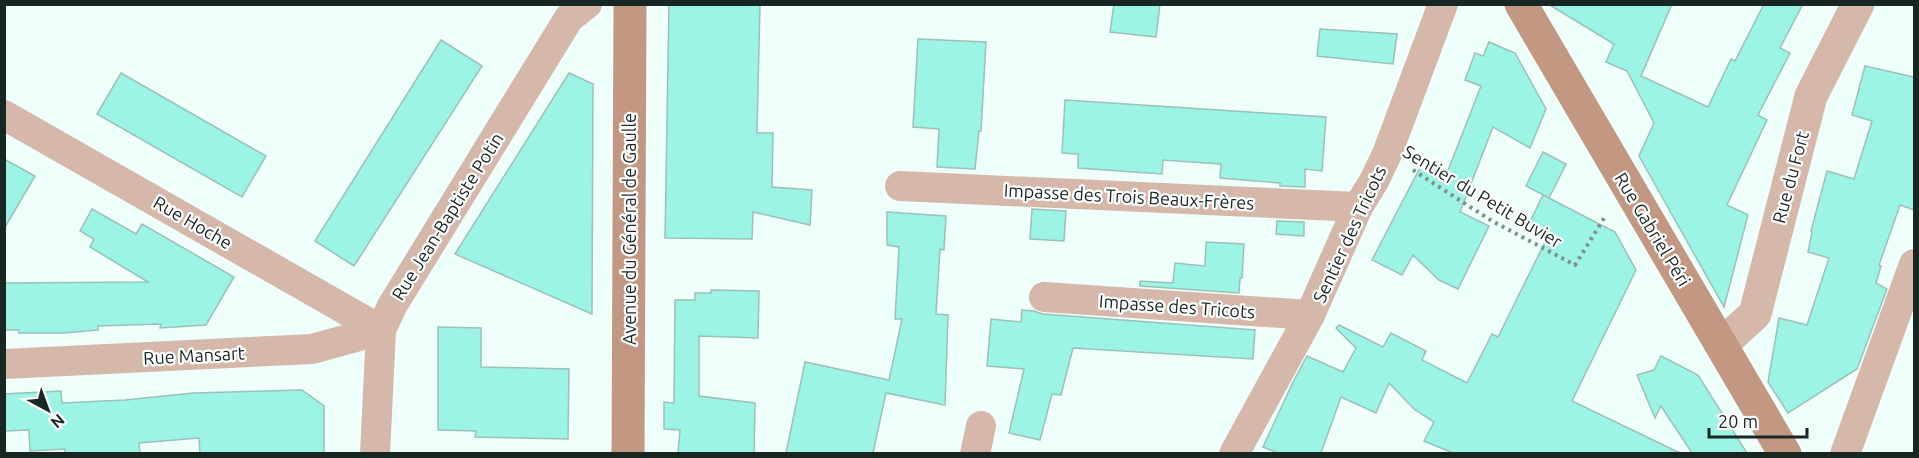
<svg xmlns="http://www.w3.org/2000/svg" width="1919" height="458" viewBox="0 0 1919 458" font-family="Ubuntu,sans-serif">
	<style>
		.building { fill: #9bf4e4; stroke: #9bc1b9; stroke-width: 1.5 }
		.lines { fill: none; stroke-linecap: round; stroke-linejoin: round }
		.path { stroke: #7f8f8b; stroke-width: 4; stroke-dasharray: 3 4.5; stroke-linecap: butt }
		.minor { stroke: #d6b8aa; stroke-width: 30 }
		.tertiary { stroke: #d6b8aa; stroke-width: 33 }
		.secondary { stroke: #c39882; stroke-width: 33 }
		.labels { text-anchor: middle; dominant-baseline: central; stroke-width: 4.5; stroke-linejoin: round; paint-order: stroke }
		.street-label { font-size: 18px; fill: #182724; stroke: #fff }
	</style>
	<rect width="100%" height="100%" fill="#effffb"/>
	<!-- building -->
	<g class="building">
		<polygon points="669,4 760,4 757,133 773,133 772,187 812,190 810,225 753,212 752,239 665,238"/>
		<polygon points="1114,4 1160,4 1156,37 1110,32"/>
		<polygon points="1548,4 1672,4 1641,76 1708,107 1731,59 1735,61 1764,4 1803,4 1780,48 1790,53 1758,115 1767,120 1727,205 1748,215 1724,307 1639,156 1654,123 1627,71 1606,62 1614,44"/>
		<polygon points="1320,29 1397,34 1393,64 1317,56"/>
		<polygon points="918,39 986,42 981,131 979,131 975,169 937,167 939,129 913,127"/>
		<polygon points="441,40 482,66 354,266 315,241"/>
		<polygon points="1489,42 1515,53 1546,109 1530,148 1493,127 1460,212 1489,226 1458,289 1439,280 1413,255 1402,275 1372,260 1425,158 1447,173 1481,86 1465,80 1475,53 1483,56"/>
		<polygon points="1865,66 1914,77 1914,210 1900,205 1879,265 1881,266 1876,283 1887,289 1857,369 1788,413 1768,382 1779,318 1807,325 1829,258 1808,252 1812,232 1811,231 1827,171 1854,179 1872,121 1852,115"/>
		<polygon points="121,73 266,156 242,197 97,114"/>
		<polygon points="569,73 593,84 592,314 455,254"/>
		<polygon points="1065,100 1326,117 1322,171 1305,169 1305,187 1280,186 1280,183 1220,178 1221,164 1163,160 1162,174 1078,168 1078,154 1062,153"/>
		<polygon points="1543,152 1566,164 1549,198 1526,186"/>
		<polygon points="4,159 35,176 4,229"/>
		<polygon points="1543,195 1615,232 1636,270 1572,401 1680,453 1453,453 1424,441 1434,422 1414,409 1389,383 1376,413 1341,397 1321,453 1278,453 1263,447 1292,384 1307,356 1343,372 1356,348 1336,328 1339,325 1383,347 1391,333 1426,351 1422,360 1467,383 1492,334 1498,337 1546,240 1526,230"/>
		<polygon points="92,209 136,234 142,224 234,277 206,325 160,328 161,324 98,326 98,330 63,333 19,333 19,330 4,330 4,283 148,282 90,247 94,239 80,231"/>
		<polygon points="1032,209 1066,211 1064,241 1030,239"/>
		<polygon points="887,212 946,216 944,250 940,249 936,314 948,315 945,405 886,393 873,453 786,453 805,362 889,380 902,319 895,319 899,247 887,245"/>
		<polygon points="1277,221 1304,222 1304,236 1276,234"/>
		<polygon points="1206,242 1244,244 1242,278 1240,278 1239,293 1140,286 1140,281 1173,283 1175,263 1205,266"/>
		<polygon points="711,290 759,291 758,338 699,336 699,396 755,403 754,453 678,453 680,430 664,429 664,402 674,403 675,300 695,300 695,293 711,293"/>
		<polygon points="1022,310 1034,311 1043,314 1255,330 1253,359 1073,348 1061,395 1052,394 1040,440 1009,433 1024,369 987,366 991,319 1021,322"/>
		<polygon points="438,327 481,328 481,367 569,369 568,439 475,437 476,431 438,430"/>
		<polygon points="1661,356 1698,375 1747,453 1692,453 1661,406 1655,418 1637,375 1654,370"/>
		<polygon points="302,390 324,406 324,453 200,453 199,438 139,443 140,453 65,453 65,449 30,451 29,430 4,431 4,394 61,391 62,403 125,400 194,393"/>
	</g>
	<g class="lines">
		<!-- path -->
		<polyline class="path" points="1413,170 1492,221 1575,265 1606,215"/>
		<!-- minor -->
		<g class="minor">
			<polyline points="4,115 381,330"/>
			<polyline points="900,186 1358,207"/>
			<polyline points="1044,297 1310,315"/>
			<polyline points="4,364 312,349 381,330"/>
			<polyline points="375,454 381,330 392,306 569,18 587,4"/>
			<polyline points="975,454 981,426"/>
			<polyline points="1234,454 1310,315 1358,207 1374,181 1387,154 1443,4"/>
			<polyline points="1845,454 1914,264"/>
		</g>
		<!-- tertiary -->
		<polyline class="tertiary" points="1722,344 1755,314 1811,96 1858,4"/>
		<!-- secondary -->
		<g class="secondary">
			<polyline points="1521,4 1785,454"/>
			<polyline points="628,454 630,4"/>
		</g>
	</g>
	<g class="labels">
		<!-- street labels -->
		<g class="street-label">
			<text transform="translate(1790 177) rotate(-75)">Rue du Fort</text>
			<text transform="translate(1129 196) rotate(3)">Impasse des Trois Beaux-Frères</text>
			<text transform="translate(1483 196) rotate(31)">Sentier du Petit Buvier</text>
			<text transform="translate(447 216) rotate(-58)">Rue Jean-Baptiste Potin</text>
			<text transform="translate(193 222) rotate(30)">Rue Hoche</text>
			<text transform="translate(629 229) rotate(-90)">Avenue du Général de Gaulle</text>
			<text transform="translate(1653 229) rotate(59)">Rue Gabriel Péri</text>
			<text transform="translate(1349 234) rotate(-65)">Sentier des Tricots</text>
			<text transform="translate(1177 306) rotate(4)">Impasse des Tricots</text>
			<text transform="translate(194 355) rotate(-3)">Rue Mansart</text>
		</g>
	</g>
	<!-- border -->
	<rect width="1919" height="458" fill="none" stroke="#182724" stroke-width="12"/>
	<!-- north arrow -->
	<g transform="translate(48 410) rotate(139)" stroke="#ffffff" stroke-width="4.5" paint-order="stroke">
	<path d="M0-4.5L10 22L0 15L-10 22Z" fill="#182724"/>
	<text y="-9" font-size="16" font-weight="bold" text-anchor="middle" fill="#182724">N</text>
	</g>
	<!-- scale -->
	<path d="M1709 428v9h98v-9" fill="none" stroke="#182724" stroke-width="3"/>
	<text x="1718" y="428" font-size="18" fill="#182724" stroke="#ffffff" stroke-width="4.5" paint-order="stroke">20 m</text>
</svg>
